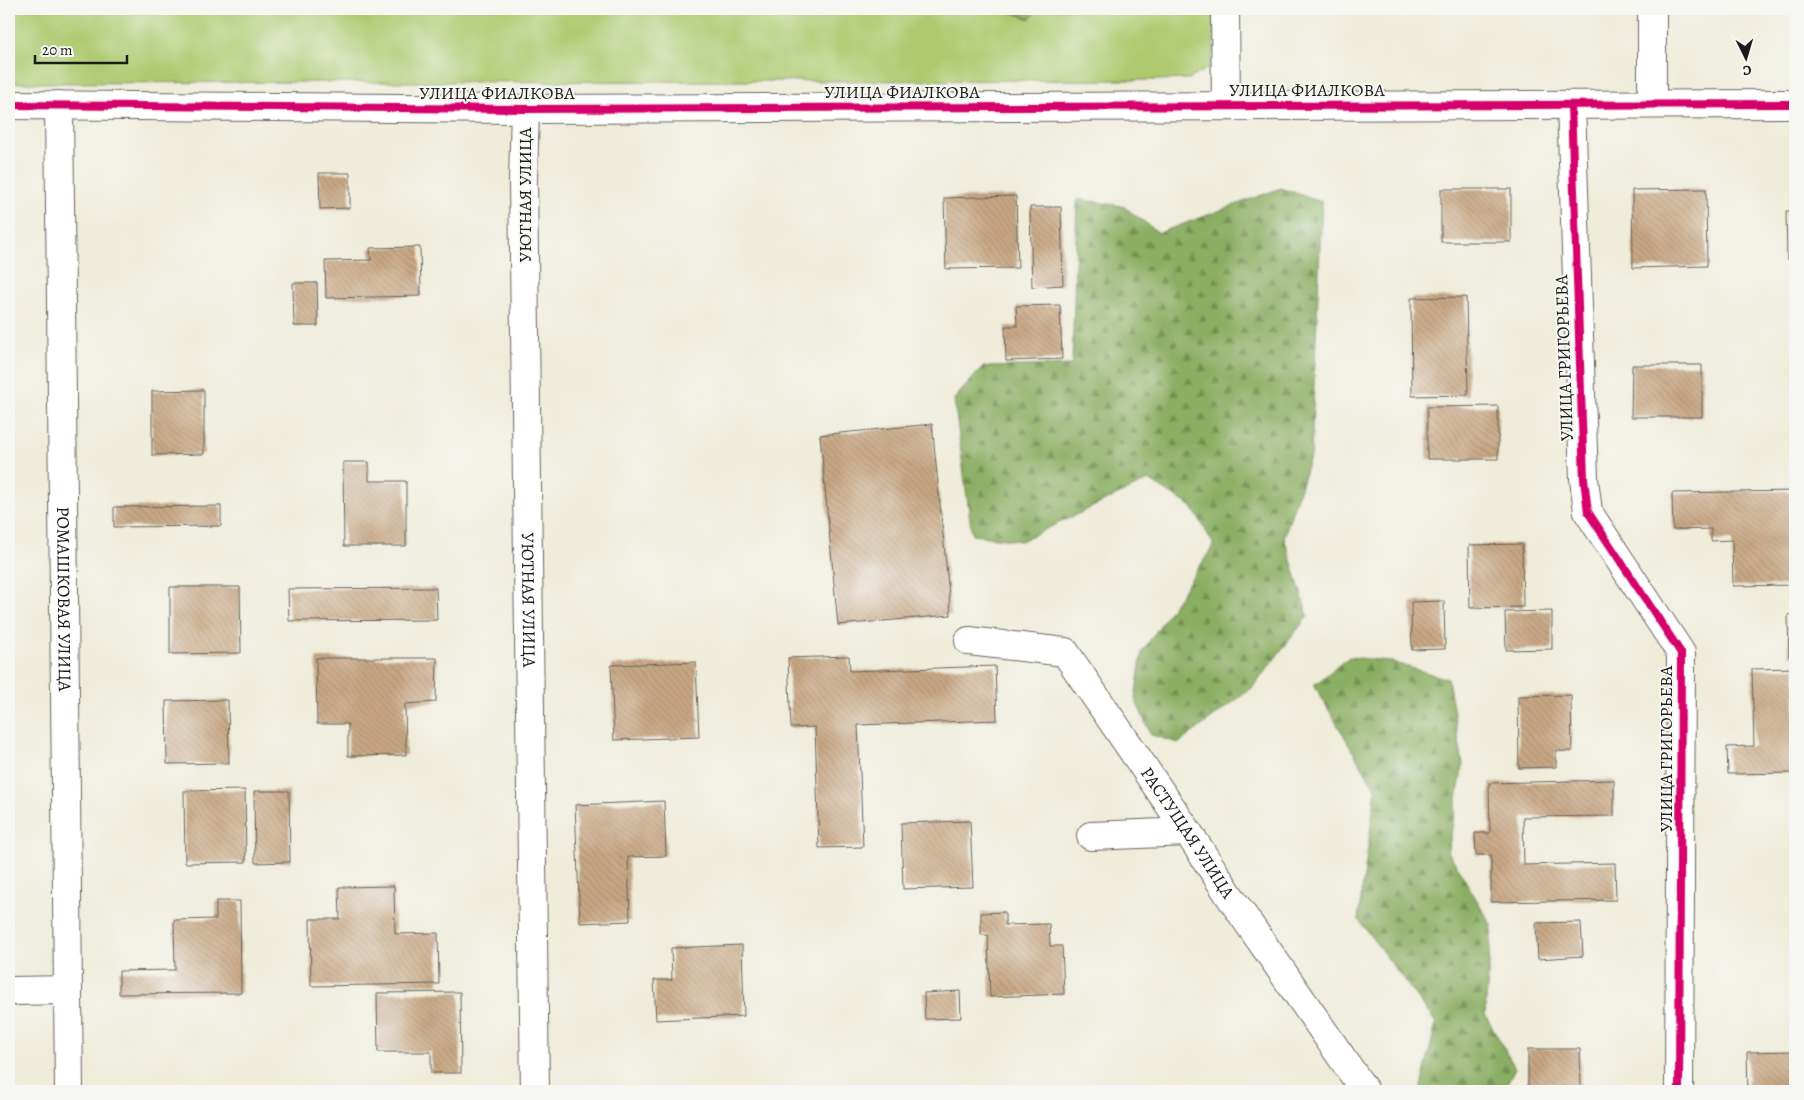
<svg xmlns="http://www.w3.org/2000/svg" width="1804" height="1100" viewBox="0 0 1804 1100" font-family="Alegreya,serif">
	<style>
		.grass { fill: #aeca70; stroke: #657346 }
		.forest { fill: url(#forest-firs); stroke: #53653f }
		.building { fill: url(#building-back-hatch) }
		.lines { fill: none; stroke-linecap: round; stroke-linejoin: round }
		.minor-casing { stroke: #66655e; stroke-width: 30 }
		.minor { stroke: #fff; stroke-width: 28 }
		.cycleway-casing { stroke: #f6f6f2; stroke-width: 11 }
		.cycleway { stroke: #d6006c; stroke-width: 8 }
		.labels { text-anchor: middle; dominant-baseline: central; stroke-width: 4; stroke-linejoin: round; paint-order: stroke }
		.street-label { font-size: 18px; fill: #1c1c1c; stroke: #f6f6f2 }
	</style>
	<defs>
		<pattern id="forest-firs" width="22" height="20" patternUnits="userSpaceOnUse" patternTransform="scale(1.25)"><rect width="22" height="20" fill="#8aae62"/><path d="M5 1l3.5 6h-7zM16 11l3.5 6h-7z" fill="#708d50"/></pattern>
		<pattern id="building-back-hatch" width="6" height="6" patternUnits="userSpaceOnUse" patternTransform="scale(1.25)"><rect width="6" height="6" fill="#c8a784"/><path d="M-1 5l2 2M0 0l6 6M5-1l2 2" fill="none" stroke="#ab8f71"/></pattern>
	</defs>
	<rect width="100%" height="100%" fill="#f6f6f2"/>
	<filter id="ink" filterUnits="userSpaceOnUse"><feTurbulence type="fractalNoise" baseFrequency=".02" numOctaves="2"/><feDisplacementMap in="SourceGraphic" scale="10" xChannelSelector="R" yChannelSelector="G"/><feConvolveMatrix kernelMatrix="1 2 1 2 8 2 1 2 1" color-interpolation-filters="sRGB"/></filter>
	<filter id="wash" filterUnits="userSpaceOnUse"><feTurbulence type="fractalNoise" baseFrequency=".0096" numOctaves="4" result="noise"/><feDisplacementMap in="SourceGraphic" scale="20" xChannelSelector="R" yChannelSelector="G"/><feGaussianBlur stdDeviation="1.12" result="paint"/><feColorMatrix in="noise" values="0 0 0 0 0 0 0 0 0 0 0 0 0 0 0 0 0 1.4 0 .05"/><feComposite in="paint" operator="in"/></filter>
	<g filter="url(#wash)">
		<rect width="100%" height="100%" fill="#efecd9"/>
		<!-- grass -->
		<polygon class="grass" points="9,9 1213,9 1214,50 1208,68 1189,79 1155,80 9,83"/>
		<!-- forest -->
		<g class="forest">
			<polygon points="1007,9 1038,9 1030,19 1008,11"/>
			<polygon points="1281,188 1322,202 1311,454 1284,537 1308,616 1252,688 1179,743 1151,735 1135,699 1142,652 1214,545 1192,507 1149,480 1021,541 972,535 954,399 983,367 1072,365 1077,199 1123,206 1159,233"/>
			<polygon points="1349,657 1388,661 1448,679 1463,764 1448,851 1492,926 1485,1014 1515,1068 1503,1091 1420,1091 1436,1023 1358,919 1376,790 1314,685"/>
		</g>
		<g id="blocks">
			<!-- building -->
			<g class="building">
				<polygon points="319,173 350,173 350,208 320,209"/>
				<rect x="1441" y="189" width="70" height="53"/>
				<polygon points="1706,189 1707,266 1633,268 1632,190"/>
				<polygon points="1016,196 1018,268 946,269 944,198"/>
				<polygon points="1030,207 1061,207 1063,285 1032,287"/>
				<polygon points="1786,211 1795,211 1795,259 1787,259"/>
				<polygon points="420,247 421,296 326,298 325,261 371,260 370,248"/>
				<polygon points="293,283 317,283 318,326 294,326"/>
				<polygon points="1466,297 1468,395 1412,396 1411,298"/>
				<polygon points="1060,305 1062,359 1006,361 1005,326 1017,326 1016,306"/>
				<polygon points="1632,365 1702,365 1702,417 1631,417"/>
				<polygon points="204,390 204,454 152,455 152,391"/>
				<polygon points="1498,406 1498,459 1427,459 1427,407"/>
				<polygon points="932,424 951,615 838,625 820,435"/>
				<polygon points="343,462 369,462 369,481 406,481 406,546 344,546"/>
				<polygon points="1795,491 1795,585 1733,586 1732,540 1711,541 1711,529 1673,530 1672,493"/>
				<polygon points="221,506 221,526 114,527 114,507"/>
				<polygon points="1522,544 1523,607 1470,608 1469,545"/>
				<polygon points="170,587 240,587 241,653 170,654"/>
				<polygon points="436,588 437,620 289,621 288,589"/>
				<polygon points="1444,601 1445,649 1412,650 1411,602"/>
				<polygon points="1552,611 1552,649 1506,650 1505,612"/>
				<polygon points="1795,614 1795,656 1789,656 1788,615"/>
				<polygon points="849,656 850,671 995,666 997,720 858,725 863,847 819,848 815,727 791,728 788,658"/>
				<polygon points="316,658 437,658 436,702 405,704 406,755 348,756 348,724 317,724"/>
				<polygon points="696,662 699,737 614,740 611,665"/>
				<polygon points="1795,668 1795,773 1728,774 1727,747 1754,746 1752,669"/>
				<polygon points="1571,695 1572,751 1556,751 1556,767 1519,768 1518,696"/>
				<polygon points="228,700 229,763 167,764 166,701"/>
				<polygon points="1614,780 1614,816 1523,817 1524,865 1615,863 1616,900 1491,902 1491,855 1476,855 1475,833 1490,833 1489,783"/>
				<polygon points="245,790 246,862 185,863 184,791"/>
				<polygon points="254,791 289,791 290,862 255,863"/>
				<polygon points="664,801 666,856 628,857 630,921 580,923 575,805"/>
				<polygon points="970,821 973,887 903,889 901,823"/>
				<polygon points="394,886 395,934 438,933 439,984 311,986 310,919 340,919 339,887"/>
				<polygon points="216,901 240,901 241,993 119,994 119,971 175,970 174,920 216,919"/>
				<polygon points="1005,912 1005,925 1049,924 1050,946 1062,946 1064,994 990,997 988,935 981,935 981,913"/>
				<polygon points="1581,922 1583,956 1538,959 1536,923"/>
				<polygon points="742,945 744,1016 656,1020 654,980 672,980 671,948"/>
				<polygon points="960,991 961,1018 925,1019 924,993"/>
				<polygon points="460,992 461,1073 431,1073 431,1052 378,1052 377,993"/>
				<polygon points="1528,1049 1580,1049 1581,1091 1528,1091"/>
				<polygon points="1795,1051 1795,1091 1748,1091 1747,1052"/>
			</g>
		</g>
	</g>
	<g filter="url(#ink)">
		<use href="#blocks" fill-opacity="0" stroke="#66655e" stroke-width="1"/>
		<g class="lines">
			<defs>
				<g id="minor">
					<polyline points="1225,9 1226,106"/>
					<polyline points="1652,9 1652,104"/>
					<polyline points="9,105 525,109 1795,104"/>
					<path id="s1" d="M59,105l10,986"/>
					<polyline points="1571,105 1584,479 1588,512 1681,653 1679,1091"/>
					<path id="s2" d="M525,109l-2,71 12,911"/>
					<path id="s3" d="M969,641l96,11 123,180 45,69 132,190"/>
					<polyline points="1091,836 1188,832"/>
					<polyline points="13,991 67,990"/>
				</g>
			</defs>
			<!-- minor casing -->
			<use href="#minor" class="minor-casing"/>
			<!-- minor -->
			<use href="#minor" class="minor"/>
			<defs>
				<g id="cycleway">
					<polyline points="9,105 525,109 1795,104"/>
					<polyline points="1571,105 1584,479 1588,512 1681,653 1679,1091"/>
				</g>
			</defs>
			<!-- cycleway casing -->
			<use href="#cycleway" class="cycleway-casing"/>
			<!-- cycleway -->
			<use href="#cycleway" class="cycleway"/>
		</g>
	</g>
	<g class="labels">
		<!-- street labels -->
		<g class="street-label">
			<text x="1307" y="90">УЛИЦА ФИАЛКОВА</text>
			<text x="902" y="92">УЛИЦА ФИАЛКОВА</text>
			<text x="497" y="93">УЛИЦА ФИАЛКОВА</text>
			<text transform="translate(525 195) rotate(-90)">УЮТНАЯ УЛИЦА</text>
			<text transform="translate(1564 358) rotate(-92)">УЛИЦА ГРИГОРЬЕВА</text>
			<text stroke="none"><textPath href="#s1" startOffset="494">РОМАШКОВАЯ УЛИЦА</textPath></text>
			<text stroke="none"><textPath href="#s2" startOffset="491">УЮТНАЯ УЛИЦА</textPath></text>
			<text transform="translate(1666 749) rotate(-90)">УЛИЦА ГРИГОРЬЕВА</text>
			<text stroke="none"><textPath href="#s3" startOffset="315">РАСТУЩАЯ УЛИЦА</textPath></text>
		</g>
	</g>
	<!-- margin -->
	<rect width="1804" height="1100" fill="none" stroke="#f6f6f2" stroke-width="30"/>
	<!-- north arrow -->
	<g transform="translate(1746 58) rotate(175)" stroke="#f6f6f2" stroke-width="4" paint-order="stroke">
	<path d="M0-4L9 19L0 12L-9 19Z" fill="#1c1c1c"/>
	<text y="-8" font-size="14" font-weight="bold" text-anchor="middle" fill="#1c1c1c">С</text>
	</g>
	<!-- scale -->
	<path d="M35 55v8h92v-8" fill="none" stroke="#1c1c1c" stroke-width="2.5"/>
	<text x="42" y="55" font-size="15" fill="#1c1c1c" stroke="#f6f6f2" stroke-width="4" paint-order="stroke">20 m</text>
</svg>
